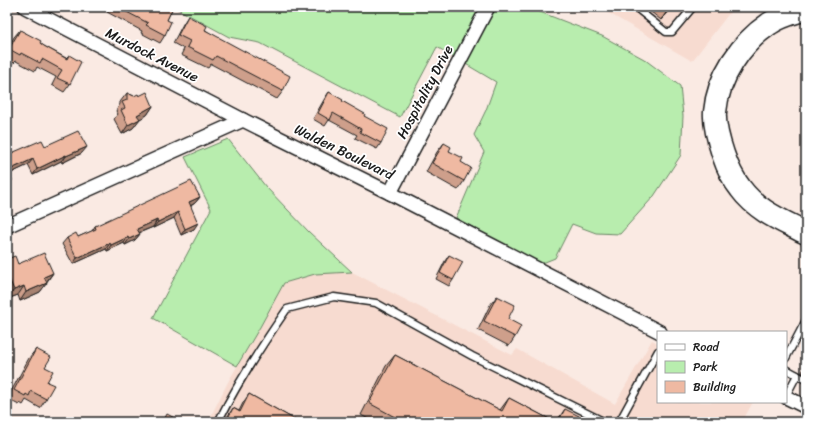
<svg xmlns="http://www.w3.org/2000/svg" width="813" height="429" viewBox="0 0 813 429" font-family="Sriracha,sans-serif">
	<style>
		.built { fill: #f7dbd0 }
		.green { fill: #b8edae; stroke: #6a8465 }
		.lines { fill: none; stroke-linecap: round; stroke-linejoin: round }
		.lane-casing { stroke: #1c1c1c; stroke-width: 9 }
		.street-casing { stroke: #1c1c1c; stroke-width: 16 }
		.highway-casing { stroke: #1c1c1c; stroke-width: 25 }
		.lane { stroke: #fff; stroke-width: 6 }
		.street { stroke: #fff; stroke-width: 13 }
		.highway { stroke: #fff; stroke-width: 22 }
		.wall { fill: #ce9f8b; stroke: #1c1c1c }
		.shaded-wall { fill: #a78271; stroke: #1c1c1c }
		.building { fill: #efb9a2; stroke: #1c1c1c }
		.labels { text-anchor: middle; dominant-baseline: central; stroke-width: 3.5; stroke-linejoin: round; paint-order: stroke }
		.street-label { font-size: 14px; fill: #1c1c1c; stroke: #fff }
	</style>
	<rect width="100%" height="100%" fill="#faeae3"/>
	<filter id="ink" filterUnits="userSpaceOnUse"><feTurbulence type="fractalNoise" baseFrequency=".025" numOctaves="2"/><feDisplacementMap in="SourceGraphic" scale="8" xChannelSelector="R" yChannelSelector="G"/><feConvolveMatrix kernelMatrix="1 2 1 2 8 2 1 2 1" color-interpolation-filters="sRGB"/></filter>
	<g filter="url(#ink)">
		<!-- built -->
		<g class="built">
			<polygon points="598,7 734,7 692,61"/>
			<polygon points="350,271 512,355 517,349 615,404 652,340 658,343 658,402 753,402 742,422 208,422 228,382 260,327 284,283 315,274"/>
		</g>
		<!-- green -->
		<g class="green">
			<polygon points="174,7 527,7 602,36 644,59 680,86 683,116 681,155 654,196 620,234 596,233 572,224 555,258 540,264 456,218 484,152 474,135 486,110 496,82 437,47 400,117 260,43 229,37"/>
			<polygon points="228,139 266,187 309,232 352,272 315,274 284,283 260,327 237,366 153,318 211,209 185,157"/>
		</g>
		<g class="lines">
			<defs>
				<g id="lane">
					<polyline points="635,7 666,32 672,32 693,7"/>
					<polyline points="786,358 806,320"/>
					<polyline points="786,369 797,375 786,396"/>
					<polyline points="797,375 806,380"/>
					<path d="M218,422c20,-40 44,-77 69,-113l47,-12 42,6 96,53 133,66"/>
					<polyline points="322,422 323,422"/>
					<polyline points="619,422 658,351"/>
				</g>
				<g id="street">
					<polyline points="25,7 243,120 390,193 660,332"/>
					<polyline points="390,193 488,7"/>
					<polyline points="7,226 243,120"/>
					<polyline points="786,397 806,407"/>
				</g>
				<path id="highway" d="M806,9c-13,4 -26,7 -37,15 -28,19 -51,53 -54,88 -1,12 4,30 8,42 4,12 10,25 18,35 16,22 42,32 65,44"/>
			</defs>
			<!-- lane casing -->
			<use href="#lane" class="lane-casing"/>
			<!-- street casing -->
			<use href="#street" class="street-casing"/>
			<!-- highway casing -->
			<use href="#highway" class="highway-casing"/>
			<!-- lane -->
			<use href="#lane" class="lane"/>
			<!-- street -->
			<use href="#street" class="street"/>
			<!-- highway -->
			<use href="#highway" class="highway"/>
		</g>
		<!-- wall -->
		<g class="wall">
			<polygon points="110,7 146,7 152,11 154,7 173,7 167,20 165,35 160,43 141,33 142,31 107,12"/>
			<polygon points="645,7 671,7 661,20"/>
			<polygon points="188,16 283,91 277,99 211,64 208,68 181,55 184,49 173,43 183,24"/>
			<polygon points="20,30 44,46 66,58 69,55 70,84 64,92 52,85 56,77 37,67 35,71 16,61 14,63 7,59 7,51 14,37"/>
			<polygon points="329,92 364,116 381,143 377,149 355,138 357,135 329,120 325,126 313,119 325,98"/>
			<polygon points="127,93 134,96 139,96 153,106 147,115 139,119 133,128 122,134 114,119 118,114 116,111 120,104 120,102"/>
			<polygon points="444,143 449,151 461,162 464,181 458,190 426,172 437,152"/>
			<polygon points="45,146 82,153 62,163 61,161 33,175 28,165 9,174 12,180 7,186 7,155"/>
			<polygon points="200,197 195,203 191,206 194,229 181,235 174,218 153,228 153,227 139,233 140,234 135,240 125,245 124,243 107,251 106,249 73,264 62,244 67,238 78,237 92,231 95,226"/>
			<polygon points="449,255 453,280 449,286 436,279 445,261"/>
			<polygon points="7,259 18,264 53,273 40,292 20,301 18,295 7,299"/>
			<polygon points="497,296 515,337 509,346 478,330 490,305"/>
			<polygon points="36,349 45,367 47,382 46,399 40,408 26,400 23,405 20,403 19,405 7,399 29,358"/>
			<polygon points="395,355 500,410 509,398 555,422 374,422 361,415 386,366"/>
			<polygon points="806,365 806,375 802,372"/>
			<polygon points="249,394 299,422 224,422 233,408 239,411 243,403"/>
			<polygon points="565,409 575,422 556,422"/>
		</g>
		<!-- shaded-wall -->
		<g class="shaded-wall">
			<polygon points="670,7 671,7 661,20"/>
			<polygon points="153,106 147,115 131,124 137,115"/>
			<polygon points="140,119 133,128 122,134 128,125"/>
			<polygon points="87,147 82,153 62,163 66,156"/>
			<polygon points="66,155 61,161 33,175 37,169"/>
			<polygon points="33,159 28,165 7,175 7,173 9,170"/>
			<polygon points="12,180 8,186 7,186 7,183"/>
			<polygon points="200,197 195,203 185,209 189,202"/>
			<polygon points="178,212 174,218 153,228 158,222"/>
			<polygon points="157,220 153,227 133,235 137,229"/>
			<polygon points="198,223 194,229 181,235 185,229"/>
			<polygon points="140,234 135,240 125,245 129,239"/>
			<polygon points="128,237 124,243 107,251 111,245"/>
			<polygon points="110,243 106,249 73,264 77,258"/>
			<polygon points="53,273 46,282 44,277"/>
			<polygon points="47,283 40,292 20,301 26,292"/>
			<polygon points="24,286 18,295 7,299 14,290"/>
		</g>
		<!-- building -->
		<g class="building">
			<polygon points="117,7 146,7 154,11 156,7 173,7 167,20 171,22 165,35 146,25 148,23"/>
			<polygon points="188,16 207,26 205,30 290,76 283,91 216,56 213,60 187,47 190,41 178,35"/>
			<polygon points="20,30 41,41 40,43 44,46 67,59 69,55 81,62 70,84 57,78 62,70 42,59 40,63 21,53 20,55 9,49"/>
			<polygon points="147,92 153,106 137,115 140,119 128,125 121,110 125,108 122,102 127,100 127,93 134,96 138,94 139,96"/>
			<polygon points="329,92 343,100 342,101 365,114 364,116 388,129 381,143 360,132 361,129 333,113 330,120 318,113"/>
			<polygon points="78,131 87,147 66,156 66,155 37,169 33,159 9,170 7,167 7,155 42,140 45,146"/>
			<polygon points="444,143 451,147 449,151 463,158 461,162 471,168 464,181 432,163"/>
			<polygon points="7,170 12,180 7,183"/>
			<polygon points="191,181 200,197 189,202 198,223 185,229 178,212 158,222 157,220 137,229 140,234 129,239 128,237 111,245 110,243 77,258 67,238 76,233 78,237 96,229 95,226"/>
			<polygon points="44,253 53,273 44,277 47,283 26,292 24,286 14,290 7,274 7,259 15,256 18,264"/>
			<polygon points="449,255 463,262 453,280 440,273"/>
			<polygon points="497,296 515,305 508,319 521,326 515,337 484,321"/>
			<polygon points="36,349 51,357 45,367 53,371 47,382 54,385 46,399 31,391 29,396 26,394 25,396 14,390"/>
			<polygon points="395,355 502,411 509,398 555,422 404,422 369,403"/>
			<polygon points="249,394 299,422 226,422 233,408 240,412"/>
			<polygon points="565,409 579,416 575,422 558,422"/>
			<polygon points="167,414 182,422 163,422"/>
		</g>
	</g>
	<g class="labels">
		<!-- street labels -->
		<g class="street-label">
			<text transform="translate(152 55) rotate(27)">Murdock Avenue</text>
			<text transform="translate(425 92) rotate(-62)">Hospitality Drive</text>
			<text transform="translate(344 152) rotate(26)">Walden Boulevard</text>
		</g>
	</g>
	<!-- margin -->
	<rect width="813" height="429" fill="none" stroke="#fff" stroke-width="24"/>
	<rect x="12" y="12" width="789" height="405" fill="none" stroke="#1c1c1c" stroke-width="1.5" filter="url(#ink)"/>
	<!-- legend -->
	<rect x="657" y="331" width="130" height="72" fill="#ffffff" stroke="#a4a4a4"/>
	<rect x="665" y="344" width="20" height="6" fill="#ffffff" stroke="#a4a4a4"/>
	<text x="693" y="351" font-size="12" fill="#1c1c1c">Road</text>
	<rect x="665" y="361" width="20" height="12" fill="#b8edae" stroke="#a4a4a4"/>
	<text x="693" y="371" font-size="12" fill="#1c1c1c">Park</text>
	<rect x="665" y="381" width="20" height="12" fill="#efb9a2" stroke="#a4a4a4"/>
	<text x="693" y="391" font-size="12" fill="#1c1c1c">Building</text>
</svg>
